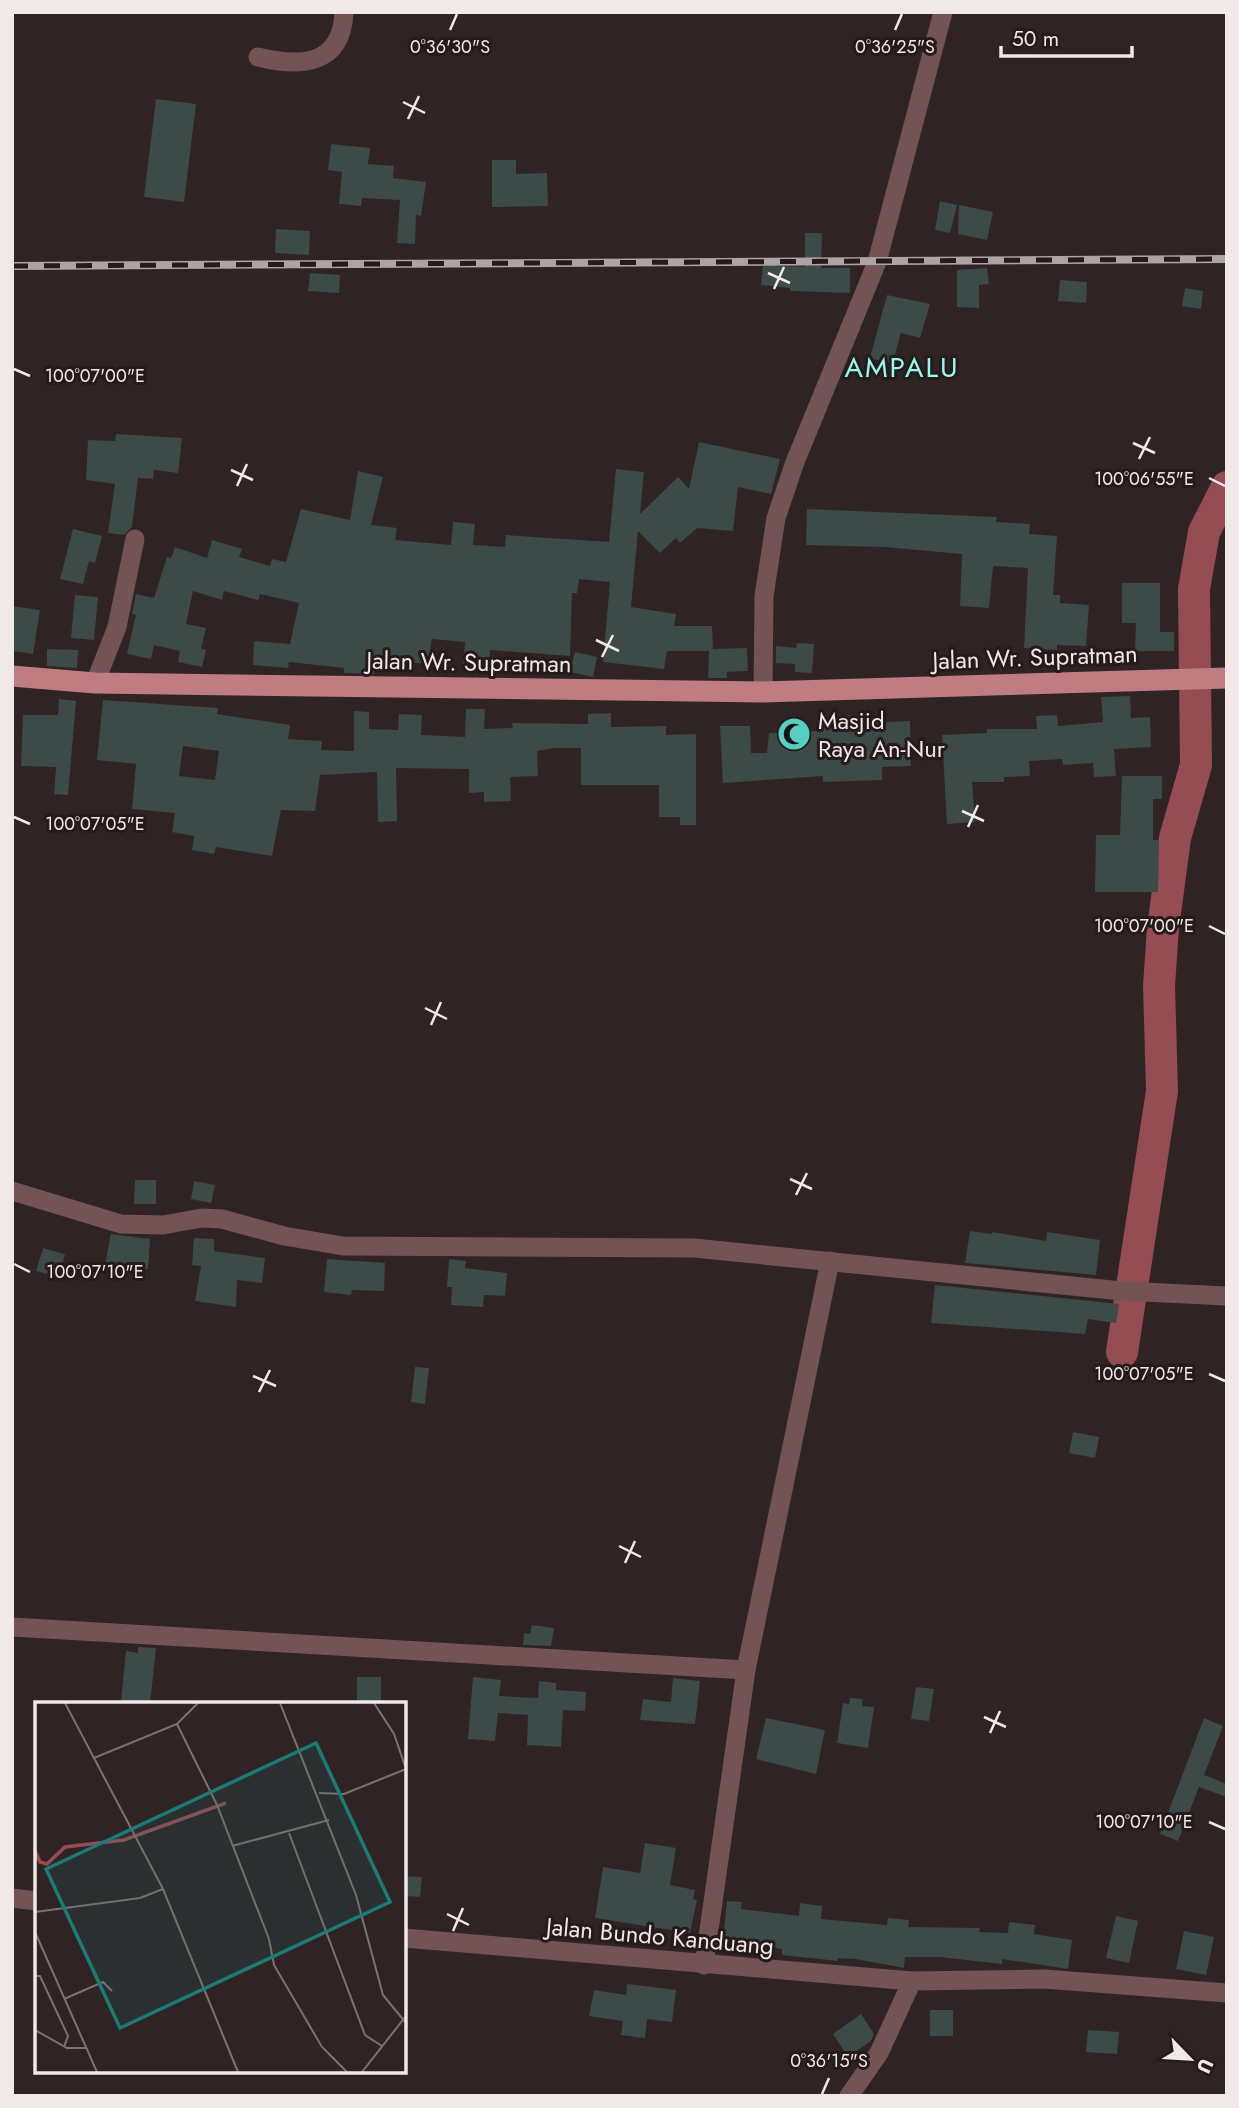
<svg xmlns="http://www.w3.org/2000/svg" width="1239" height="2108" viewBox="0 0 1239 2108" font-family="Jost,sans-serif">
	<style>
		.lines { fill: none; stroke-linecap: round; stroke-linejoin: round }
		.river { stroke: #964c53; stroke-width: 32 }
		.building { fill: #3c4a48; fill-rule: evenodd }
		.street { stroke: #735354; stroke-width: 19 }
		.primary { stroke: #bf7d81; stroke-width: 21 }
		.rail-casing { stroke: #aea4a4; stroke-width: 8 }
		.rail { stroke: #261a1a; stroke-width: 5; stroke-dasharray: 16; stroke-linecap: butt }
		.ticks { fill: none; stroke: #f1e8e8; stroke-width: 2.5 }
		.labels { text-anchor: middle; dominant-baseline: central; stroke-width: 6; stroke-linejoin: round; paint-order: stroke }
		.street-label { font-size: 24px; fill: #f1e8e8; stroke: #261a1a }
		.poi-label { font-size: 24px; fill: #f1e8e8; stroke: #261a1a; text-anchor: start }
		.quarter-label { font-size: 28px; letter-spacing: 2px; fill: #92fbee; stroke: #261a1a }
		.inset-river { fill: none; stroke: #964c53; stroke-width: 3.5 }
		.inset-road { fill: none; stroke: #7d7272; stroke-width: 2 }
		.view { fill: #1a7c74; fill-opacity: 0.15; stroke: #1a7c74; stroke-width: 3.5 }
		.inset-edge { fill: none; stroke: #f1e8e8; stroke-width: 3.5 }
		.ticks-label { font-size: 18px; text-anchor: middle; fill: #f1e8e8; stroke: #261a1a; stroke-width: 6; stroke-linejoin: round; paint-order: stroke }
	</style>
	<rect width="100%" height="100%" fill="#2f2324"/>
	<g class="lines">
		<!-- river -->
		<polyline class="river" points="1122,1352 1162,1091 1159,986 1163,928 1175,838 1196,765 1194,589 1204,532 1227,487"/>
	</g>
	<!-- building -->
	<g class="building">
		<polygon points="156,99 196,104 184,202 144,197"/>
		<polygon points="331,144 370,148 368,164 394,166 393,178 426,182 421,216 416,215 415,244 397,243 400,200 362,198 361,206 339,204 342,172 328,170"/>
		<polygon points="492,160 516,160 516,174 547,173 548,206 492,207"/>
		<polygon points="940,201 957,205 950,233 935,230"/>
		<polygon points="959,205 993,212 987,240 958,234"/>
		<polygon points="276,229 310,231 309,255 275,253"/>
		<polygon points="805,233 822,233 821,268 850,268 850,293 790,291 790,288 761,285 763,265 805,267"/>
		<polygon points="987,268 989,284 979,285 979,308 957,307 957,270"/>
		<polygon points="310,273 340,275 339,293 308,291"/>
		<polygon points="1060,280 1087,282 1086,303 1058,301"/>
		<polygon points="1185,288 1203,291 1201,309 1182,306"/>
		<polygon points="887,295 930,304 920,338 901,333 892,364 870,358"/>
		<polygon points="116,434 182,438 178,473 154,470 153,479 138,478 132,527 124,535 108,533 115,484 86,480 88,440 115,441"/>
		<polygon points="699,442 780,459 771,494 738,487 733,531 697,528 680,543 676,538 660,553 638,531 631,607 676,614 674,626 712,626 713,649 747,648 748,671 727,672 727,678 708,678 709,651 667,651 664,669 603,662 610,582 579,579 577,593 572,593 570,656 490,650 489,667 463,665 465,642 432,639 428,664 405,662 404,670 375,666 374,674 344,673 344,668 289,662 288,668 253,665 254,641 290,644 299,603 260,594 258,600 224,591 222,600 193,591 186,624 206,628 201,649 206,650 202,667 178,662 180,651 154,645 151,659 127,654 136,615 132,614 136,594 154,598 167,557 171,558 175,547 207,558 212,540 242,549 239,557 270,566 272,559 286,562 301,509 350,520 358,471 383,477 371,525 397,528 395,540 451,545 453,522 475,524 473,545 505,547 506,535 609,542 616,469 644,472 640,514 678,477 689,489"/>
		<polygon points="807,509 997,517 996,522 1030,524 1029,534 1057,536 1053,595 1060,595 1060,603 1089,605 1086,646 1057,645 1057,650 1024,648 1028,568 993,566 989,608 960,606 962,554 884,547 806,545"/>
		<polygon points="73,529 102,536 95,563 89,561 83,584 60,579"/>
		<polygon points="1122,583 1160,583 1160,632 1174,632 1174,651 1135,651 1136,623 1122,623"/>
		<polygon points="75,595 98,597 94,640 71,638"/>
		<polygon points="12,606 40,610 33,654 12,651"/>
		<polygon points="797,643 814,644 812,673 795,672 795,664 776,663 776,646 796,648"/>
		<polygon points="47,649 78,650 77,668 47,666"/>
		<polygon points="575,652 597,657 593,677 570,672"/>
		<polygon points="1130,696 1131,718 1150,717 1151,747 1114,749 1116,776 1094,777 1093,763 1063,765 1062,759 1029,761 1030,776 1004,777 1004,782 972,782 975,822 947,824 942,735 987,733 987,729 1037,729 1036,716 1057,715 1058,726 1103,722 1101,697"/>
		<polygon points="59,699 76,701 68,795 54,794 56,767 21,766 23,715 58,715"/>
		<path d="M103,700l115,8 -1,6 73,11 -2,14 34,2 -1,9 33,1v-40l15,1v17l29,1 1,-16 23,1 -1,20 44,2 1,-28h19l-1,20 29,-1 -1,-5 76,1v-10l23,-1v14l55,-1v9l30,-1v91h-16v-8h-21v-32h-78v-37h-27l-17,3 1,25 -28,1 1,24 -27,1v-10l-15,1v-24l-73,-1 1,53 -19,1 -1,-50 -57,3 -5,36 -34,-1 -9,46 -56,-9 -2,7 -22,-4 2,-14 -22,-4 3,-19 -43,-4 4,-45 -39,-4zM183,746l36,5 -4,29 -36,-4z"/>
		<polygon points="863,715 864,723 910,721 911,766 882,767 882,780 823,782 823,776 723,783 720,726 750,726 751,753 767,753 769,733 821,731 821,716"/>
		<polygon points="1122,776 1162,776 1162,799 1153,799 1153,840 1159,840 1158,892 1095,892 1096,835 1120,835"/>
		<polygon points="135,1180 156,1180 156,1204 134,1204"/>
		<polygon points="194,1181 215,1185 211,1203 191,1199"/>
		<polygon points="970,1231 992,1234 992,1232 1046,1241 1047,1232 1100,1240 1096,1275 965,1263"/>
		<polygon points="111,1234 150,1239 148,1269 125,1268 124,1273 104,1270"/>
		<polygon points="194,1238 214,1239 214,1251 265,1258 262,1283 237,1280 236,1307 195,1301 201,1266 192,1265"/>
		<polygon points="43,1248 65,1254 59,1277 36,1271"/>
		<polygon points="327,1259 385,1263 384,1291 352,1290 351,1295 324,1292"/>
		<polygon points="449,1259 466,1261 465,1268 507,1273 505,1296 484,1295 483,1307 451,1305 452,1287 447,1287"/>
		<polygon points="935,1285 1119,1304 1116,1323 1088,1319 1085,1334 931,1323"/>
		<polygon points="415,1367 429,1368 425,1404 411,1402"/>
		<polygon points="1073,1432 1099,1437 1095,1458 1069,1453"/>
		<polygon points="532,1625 554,1628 551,1646 523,1645 524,1633 530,1634"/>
		<polygon points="138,1647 156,1648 150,1704 121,1701 126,1651 138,1653"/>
		<rect x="357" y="1677" width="24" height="27"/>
		<polygon points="473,1677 501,1680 499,1696 538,1698 539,1681 556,1683 556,1690 586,1692 585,1711 563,1710 561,1747 527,1745 528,1715 498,1713 495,1741 468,1739"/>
		<polygon points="673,1678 700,1681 695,1724 640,1720 643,1699 671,1702"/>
		<polygon points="916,1687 934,1689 929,1721 911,1719"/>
		<polygon points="850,1698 863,1699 862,1706 874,1707 868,1748 837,1743 843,1703 849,1704"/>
		<polygon points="766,1718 825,1730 816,1774 756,1759"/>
		<polygon points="1204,1718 1223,1726 1204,1775 1227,1784 1227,1797 1199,1787 1178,1841 1160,1834"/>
		<polygon points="645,1843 676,1848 670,1885 695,1890 693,1899 697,1900 690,1933 595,1918 603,1867 640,1873"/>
		<polygon points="404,1876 422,1877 420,1897 404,1896"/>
		<polygon points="727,1901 742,1902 741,1909 799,1916 800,1903 822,1906 821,1919 887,1925 888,1918 909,1920 908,1927 980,1928 979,1932 1008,1933 1009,1922 1035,1925 1034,1934 1072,1940 1068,1969 1002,1959 1002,1964 940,1957 905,1957 904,1968 856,1959 838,1958 838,1961 782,1955 782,1949 723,1940"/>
		<polygon points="1116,1916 1138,1921 1129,1963 1106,1958"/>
		<polygon points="1184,1931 1214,1937 1206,1975 1176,1969"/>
		<polygon points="627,1984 676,1990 672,2022 647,2019 645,2038 621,2035 623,2021 589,2016 594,1990 626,1995"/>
		<rect x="930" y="2010" width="23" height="26"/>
		<polygon points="861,2014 874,2034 871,2041 848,2057 833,2034"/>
		<polygon points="1088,2030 1119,2032 1117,2054 1086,2052"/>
	</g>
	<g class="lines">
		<!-- street -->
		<g class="street">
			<path d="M258,57c40,10 84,10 86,-45"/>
			<polyline points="95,683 117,627 135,539"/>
			<polyline points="763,692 764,596 776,518 795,462 877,262 943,12"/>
			<polyline points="12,1191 121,1224 163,1225 202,1218 222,1219 284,1236 343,1246 694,1248 1122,1291 1227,1296"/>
			<polyline points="12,1627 746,1670"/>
			<polyline points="12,1898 37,1901"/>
			<polyline points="404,1938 912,1981 1044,1979 1227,1993"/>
			<polyline points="704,1965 746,1670 830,1261"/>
			<polyline points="849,2096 879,2053 912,1981"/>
		</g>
		<!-- primary -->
		<polyline class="primary" points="12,676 95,683 763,692 1227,678"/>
		<defs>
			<polyline id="rail" points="12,266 1227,259"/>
		</defs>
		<!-- rail casing -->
		<use href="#rail" class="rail-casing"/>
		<!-- rail -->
		<use href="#rail" class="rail"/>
	</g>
	<!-- ticks -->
	<path class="ticks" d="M450,30l7,-16M895,30l7,-16M403,102l22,11M408,119l11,-23M768,273l22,10M774,289l10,-22M14,369l16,7M1133,443l22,10M1139,459l11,-22M231,470l22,10M1209,478l16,8M237,486l10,-22M596,640l23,11M602,657l11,-22M962,811l22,10M14,817l16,7M968,827l10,-22M1209,926l16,8M425,1008l22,11M431,1025l10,-23M790,1179l22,10M796,1195l11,-22M14,1264l16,8M1209,1374l16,7M253,1376l23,10M259,1392l11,-22M619,1546l22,11M625,1563l10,-22M984,1717l22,10M990,1733l10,-22M1209,1822l16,7M447,1914l22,11M453,1931l10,-23M822,2094l7,-16"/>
	<!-- icons -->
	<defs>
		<symbol id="mosque-disc" viewBox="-11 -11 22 22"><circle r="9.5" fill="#57cec1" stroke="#261a1a"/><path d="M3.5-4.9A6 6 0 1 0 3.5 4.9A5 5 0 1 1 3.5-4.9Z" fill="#111"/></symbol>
	</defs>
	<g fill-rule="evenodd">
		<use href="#mosque-disc" x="775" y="715" width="38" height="38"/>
	</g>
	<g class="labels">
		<!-- street labels -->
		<g class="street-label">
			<text transform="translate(1035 657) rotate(-2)">Jalan Wr. Supratman</text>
			<text transform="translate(469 662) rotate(1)">Jalan Wr. Supratman</text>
			<text transform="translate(660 1936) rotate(5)">Jalan Bundo Kanduang</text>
		</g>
		<!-- poi labels -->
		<g class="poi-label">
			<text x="818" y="720">Masjid<tspan x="818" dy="28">Raya An-Nur</tspan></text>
		</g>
		<!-- quarter labels -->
		<g class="quarter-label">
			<text x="902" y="367">AMPALU</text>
		</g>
	</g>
	<!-- overview -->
	<g transform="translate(35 1702)">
		<rect width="371" height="371" fill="#2f2324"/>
		<path class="inset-river" d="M0,149l5,11 7,2 18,-17 59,-7 102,-37"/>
		<path class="inset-road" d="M30,1l98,186 75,183M245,1l76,192 27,100 23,28M339,1l20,31 12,35M142,22l40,81 52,134 5,26 48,82 25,25M59,56l83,-34 21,-21M284,91l25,1 62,-25M254,131l76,202 17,11M197,144l97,-26M0,210l105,-14 23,-9M0,230l62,140M0,274h5l28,60 -4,11M29,297l39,-17 9,9M0,328l32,18h19M327,370l44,-56"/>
		<path class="view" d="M281,41l74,159 -270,126 -74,-159z"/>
		<rect width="371" height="371" class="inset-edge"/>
	</g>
	<g class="ticks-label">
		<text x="450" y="53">0°36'30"S</text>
		<text x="895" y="53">0°36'25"S</text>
		<text x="95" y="382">100°07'00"E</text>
		<text x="1144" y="485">100°06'55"E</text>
		<text x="95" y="830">100°07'05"E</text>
		<text x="1144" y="932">100°07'00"E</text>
		<text x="95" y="1278">100°07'10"E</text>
		<text x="1144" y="1380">100°07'05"E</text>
		<text x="1144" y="1828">100°07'10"E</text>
		<text x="829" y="2067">0°36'15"S</text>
	</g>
	<!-- border -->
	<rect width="1239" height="2108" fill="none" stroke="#f1e8e8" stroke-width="28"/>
	<!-- north arrow -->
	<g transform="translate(1190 2059) rotate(115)" stroke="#261a1a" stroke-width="5" paint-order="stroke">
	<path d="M0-5L12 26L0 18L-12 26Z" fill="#f1e8e8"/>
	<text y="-10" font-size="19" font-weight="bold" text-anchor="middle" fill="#f1e8e8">U</text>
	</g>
	<!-- scale -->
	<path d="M1001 46v10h131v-10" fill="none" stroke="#f1e8e8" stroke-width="3.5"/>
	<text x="1012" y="46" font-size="21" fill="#f1e8e8" stroke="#261a1a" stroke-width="5" paint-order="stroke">50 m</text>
</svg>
